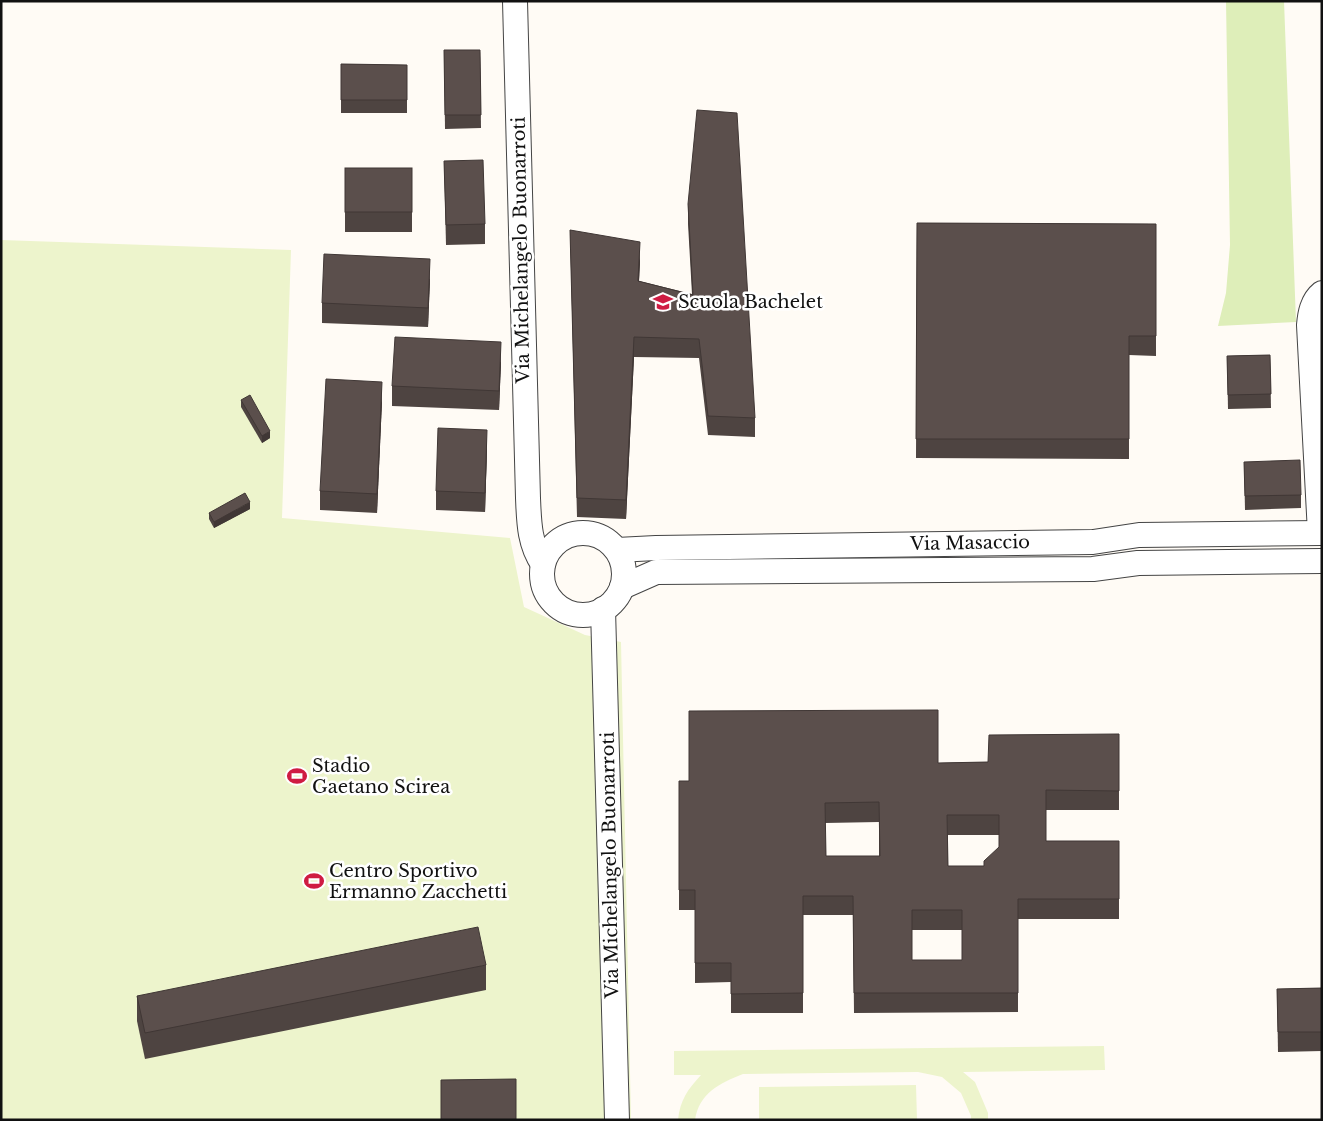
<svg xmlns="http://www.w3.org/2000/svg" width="1323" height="1121" viewBox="0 0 1323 1121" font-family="'Libre Baskerville',serif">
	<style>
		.green { fill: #deeeb9 }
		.pitch { fill: #edf4cc }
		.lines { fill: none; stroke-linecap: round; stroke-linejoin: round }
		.minor-casing { stroke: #444; stroke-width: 26 }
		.minor { stroke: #fff; stroke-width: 24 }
		.wall { fill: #4e4441; fill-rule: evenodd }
		.shaded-wall { fill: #403735 }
		.building { fill: #5b4f4c; stroke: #403735; fill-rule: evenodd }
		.labels { text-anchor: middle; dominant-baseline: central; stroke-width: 5; stroke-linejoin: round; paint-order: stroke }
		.street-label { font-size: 18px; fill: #111; stroke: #fff }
		.poi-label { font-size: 18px; fill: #111; stroke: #fff; text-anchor: start }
	</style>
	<rect width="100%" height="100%" fill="#fffbf5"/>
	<!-- green -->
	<polygon class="green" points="1226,1 1284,1 1296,322 1218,326 1226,293 1230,245"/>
	<!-- pitch -->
	<g class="pitch">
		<polygon points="1,240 291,250 282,518 510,538 524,607 585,635 621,642 631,1120 1,1120"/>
		<path d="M1104,1046l1,24 -142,2 12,10 13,31v7h-17v-4l-10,-23 -19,-16 -24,-5 -175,2c-23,9 -44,19 -48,46h-17c2,-20 10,-31 23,-45h-27v-24z"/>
		<polygon points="916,1085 917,1120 759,1120 759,1087"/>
	</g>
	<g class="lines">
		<defs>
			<g id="minor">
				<path d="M515,1l13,497c1,23 1,46 15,66"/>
				<circle cx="583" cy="574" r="41"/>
				<path d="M1320,533l-11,-208c1,-11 3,-24 13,-32"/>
				<polyline points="617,550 656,548 1093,542 1139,535 1322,533"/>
				<polyline points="622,587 656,572 1093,569 1138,563 1322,561"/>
				<polyline points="603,609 617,1120"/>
			</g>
		</defs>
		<!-- minor casing -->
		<use href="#minor" class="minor-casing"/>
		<!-- minor -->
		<use href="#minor" class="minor"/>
	</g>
	<!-- wall -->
	<g class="wall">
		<polygon points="444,50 480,50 481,128 445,129"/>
		<polygon points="341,64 407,65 407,113 341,113"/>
		<polygon points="444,161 485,224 485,244 446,245"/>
		<rect x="345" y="168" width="67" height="64"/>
		<polygon points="688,204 755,418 755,437 708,435 699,358 634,357 626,519 577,517 570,230 640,261 639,281 692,294 688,224"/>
		<polygon points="917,223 1156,224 1156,356 1129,355 1129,459 916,458"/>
		<polygon points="430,279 428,327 322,323 322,303"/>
		<polygon points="1270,355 1271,408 1228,409 1227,356"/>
		<polygon points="501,362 499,410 392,406 392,386"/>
		<polygon points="241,400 270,438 262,443 241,407"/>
		<polygon points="382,401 377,513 320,510 320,491"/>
		<polygon points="487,449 485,512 436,510 436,491"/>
		<polygon points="1244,462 1301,495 1301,508 1245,510"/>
		<polygon points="250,509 214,528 209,519 209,513"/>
		<path d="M1119,734v76h-73v31h73v78h-101v93l-164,1 -1,-98h-50v98h-72v-31l-36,1v-73h-16v-129h10l249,-18 50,-1zM879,822v34h-53l-1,-33zM948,835h51v12l-15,19h-36zM912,930h50v30h-50z"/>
		<polygon points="486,965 486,990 145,1059 137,1021 137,996"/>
		<polygon points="1322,988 1322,1051 1278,1052 1277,989"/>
	</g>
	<!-- shaded-wall -->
	<g class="shaded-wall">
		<polygon points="640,242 640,261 638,300 638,281"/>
		<polygon points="430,259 430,279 428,327 428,308"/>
		<polygon points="634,337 634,357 626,519 626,500"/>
		<polygon points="501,342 501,362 499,410 499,391"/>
		<polygon points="382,382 382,401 377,513 377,494"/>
		<polygon points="487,430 487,449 485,512 485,493"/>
		<polygon points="270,431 270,438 262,443 262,436"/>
		<polygon points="250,502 250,509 214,528 214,522"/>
	</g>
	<!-- building -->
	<g class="building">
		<polygon points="444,50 480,50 481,115 445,115"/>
		<polygon points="341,64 407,65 407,100 341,100"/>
		<polygon points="697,110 737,113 755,418 708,416 699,339 634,337 626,500 577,498 570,230 640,242 638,281 693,295 688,204"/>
		<polygon points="483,160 485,224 446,225 444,161"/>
		<rect x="345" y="168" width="67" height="44"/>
		<polygon points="917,223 1156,224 1156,336 1129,336 1129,439 916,439"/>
		<polygon points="324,254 430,259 428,308 322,303"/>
		<polygon points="395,337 501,342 499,391 392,386"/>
		<polygon points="1270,355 1271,394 1228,395 1227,356"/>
		<polygon points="326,379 382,382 377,494 320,491"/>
		<polygon points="250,395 270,431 262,436 241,400"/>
		<polygon points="438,428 487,430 485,493 436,491"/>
		<polygon points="1300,460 1301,495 1245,496 1244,462"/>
		<polygon points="245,493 250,502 214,522 209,513"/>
		<path d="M938,710v53l50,-1 1,-27 130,-1v57l-73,-1v51h73v58h-101v94h-164l-1,-97h-50v97l-72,1v-31h-36v-73h-16v-109h10v-70zM879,802l1,54h-54l-1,-53zM947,815h52v32l-15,14v5h-36zM912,910h50v50h-50z"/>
		<polygon points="478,927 486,965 145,1033 137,996"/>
		<polygon points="1322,988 1322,1032 1278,1032 1277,989"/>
		<polygon points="516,1079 516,1120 441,1120 441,1080"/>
	</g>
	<!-- icons -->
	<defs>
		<symbol id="school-bare" viewBox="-9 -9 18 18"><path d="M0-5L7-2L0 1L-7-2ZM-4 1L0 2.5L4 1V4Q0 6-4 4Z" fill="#cf1b42" stroke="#fff" stroke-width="2.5" paint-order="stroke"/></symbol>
		<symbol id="stadium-bare" viewBox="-9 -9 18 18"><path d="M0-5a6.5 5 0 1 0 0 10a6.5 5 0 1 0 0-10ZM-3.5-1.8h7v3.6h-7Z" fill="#cf1b42" stroke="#fff" stroke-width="2.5" paint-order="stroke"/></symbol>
	</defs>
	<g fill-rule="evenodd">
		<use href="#school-bare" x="649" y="288" width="28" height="28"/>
		<use href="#stadium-bare" x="283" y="762" width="28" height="28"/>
		<use href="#stadium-bare" x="300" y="867" width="28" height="28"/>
	</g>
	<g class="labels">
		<!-- street labels -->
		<g class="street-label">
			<text transform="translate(521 250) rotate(-91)">Via Michelangelo Buonarroti</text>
			<text transform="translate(970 543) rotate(-1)">Via Masaccio</text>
			<text transform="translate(610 865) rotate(-91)">Via Michelangelo Buonarroti</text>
		</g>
		<!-- poi labels -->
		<g class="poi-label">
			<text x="678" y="302">Scuola Bachelet</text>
			<text x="312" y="766">Stadio<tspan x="312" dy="21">Gaetano Scirea</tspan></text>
			<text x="329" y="871">Centro Sportivo<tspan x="329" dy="21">Ermanno Zacchetti</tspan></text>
		</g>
	</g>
	<!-- border -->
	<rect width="1323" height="1121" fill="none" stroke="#111111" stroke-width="5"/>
</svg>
